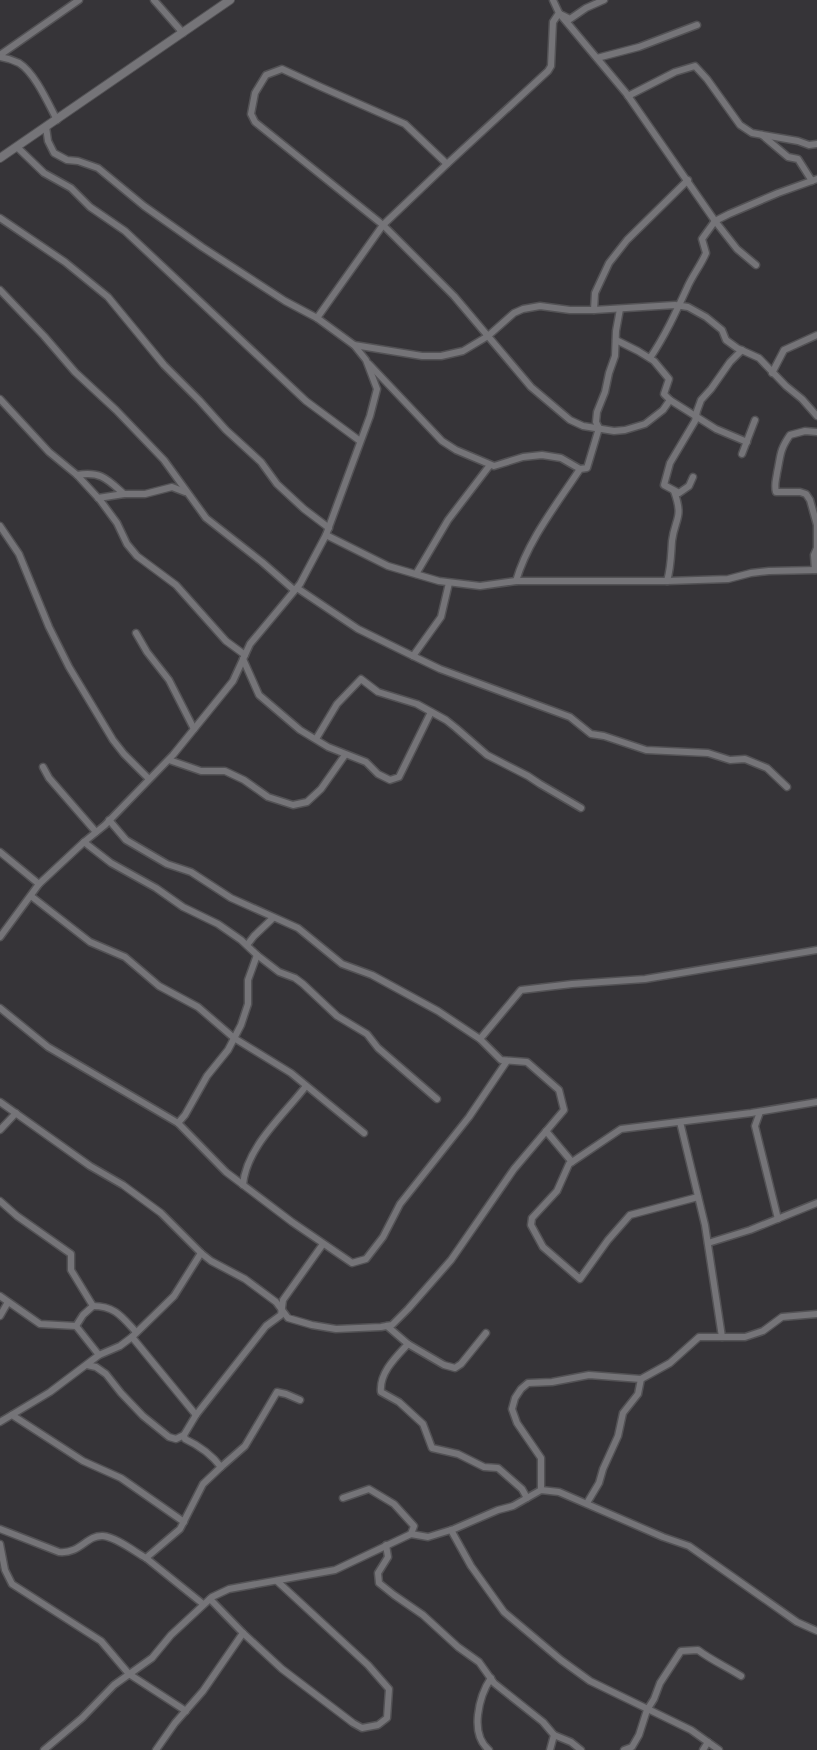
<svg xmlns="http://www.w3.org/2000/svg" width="817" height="1750" viewBox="0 0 817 1750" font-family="Signika,sans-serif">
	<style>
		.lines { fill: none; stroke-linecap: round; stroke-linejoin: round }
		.minor-casing { stroke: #535255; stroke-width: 9 }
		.tertiary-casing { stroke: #535255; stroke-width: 10 }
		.minor { stroke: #757478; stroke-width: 6 }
		.tertiary { stroke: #757478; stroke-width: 8 }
	</style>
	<rect width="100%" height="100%" fill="#363438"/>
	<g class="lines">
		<defs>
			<g id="minor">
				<polyline points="154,0 183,33"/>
				<polyline points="559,13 626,93 715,221 737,249 756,265"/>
				<polyline points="562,15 570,19 586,8 604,0"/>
				<polyline points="0,55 79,0"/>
				<path d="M0,57c6,1 13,3 19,6 16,10 29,40 38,57"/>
				<polyline points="597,58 639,47 697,25"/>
				<polyline points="628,96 675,72 695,66 707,79 740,125 752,133 798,141 809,145 817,144"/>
				<polyline points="762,135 788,157 798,159 812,181"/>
				<polyline points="17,147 44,173 71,188 90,207 125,231 306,401 360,441"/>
				<polyline points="447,164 405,124 321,87 282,69 266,75 255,93 251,114 255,122 383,225 454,296 531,387 570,420 583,426 614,431 625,430 645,424 663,410 670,400"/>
				<polyline points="0,218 65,262 108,297 164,365 199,400 226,430 261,462 277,484 304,509 329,528"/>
				<polyline points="0,290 44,336 75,372 116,410 164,460 206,518 262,562 294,590"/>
				<polyline points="594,310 595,293 609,263 627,240 688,180"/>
				<polyline points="317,318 383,225 447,164 548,71 551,66 553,22 559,13 553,0"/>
				<polyline points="616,340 638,351 654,361 669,379 664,394 670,400 716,429 747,442"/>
				<polyline points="354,345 422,356 441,356 463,351 488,336 514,313 523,309 540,306 570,310 594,310 675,305 688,307 706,317 722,330 726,340 737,348 759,358 786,386 802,399 817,416"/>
				<path d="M650,358c15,-22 26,-46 37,-70 5,-12 14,-23 19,-35l-4,-14 13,-18 14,-7 49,-21 39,-14"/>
				<polyline points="369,364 442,441 456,450 494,466 523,457 542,455 561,458 580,469"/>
				<polyline points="772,373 784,350 817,335"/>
				<polyline points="0,399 49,452 77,475 100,500 117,523 127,544 137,556 176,585 226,641 245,655"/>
				<polyline points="599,428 596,422 597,412 605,392 609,373 615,356 616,331 620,309"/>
				<polyline points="742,454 755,420"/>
				<path d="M77,475c24,-4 30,4 47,19h21l27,-7 13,5"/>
				<polyline points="693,477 689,486 679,493 664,485 670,463 695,421 697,411 701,400 711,389 730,362 742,350"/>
				<polyline points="98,498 124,494"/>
				<polyline points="0,526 19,554 49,627 69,667 113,740 124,754 149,779"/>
				<polyline points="326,535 388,566 439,581 480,586 516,581 667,581 728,579 751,573 769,571 817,570"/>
				<path d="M815,570l-1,-15 3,-7v-23l-7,-25 -4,-6 -6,-2h-24c-2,-8 0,-11 1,-19 4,-18 2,-22 13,-38l15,-4 12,1"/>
				<polyline points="416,574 448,520 490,465"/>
				<path d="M516,581c12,-41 41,-77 64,-112l7,-1 12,-40"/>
				<path d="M667,581c4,-13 4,-26 5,-40 3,-24 12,-22 2,-50"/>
				<polyline points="297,588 358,629 413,656 440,669 570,717 591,734 604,736 646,750 708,753 730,760 745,759 767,768 787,787"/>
				<polyline points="136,633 147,652 169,680 194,729"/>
				<polyline points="413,656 441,617 449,583"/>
				<polyline points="243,659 259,695 300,730 328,747 366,762 378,774 390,780 399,777 431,712"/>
				<polyline points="316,739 337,704 361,679 378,692 417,704 446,720 456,728 487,755 528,776 540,784 581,808"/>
				<polyline points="169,760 201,771 225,771 244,780 268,797 293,805 307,802 321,789 345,755"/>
				<polyline points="43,767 49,778 96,832"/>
				<polyline points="84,842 111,863 156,888 183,907 218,924 241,940 257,955 279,972 295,978 303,984 337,1016 367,1034 378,1048 437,1099"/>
				<polyline points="0,852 39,884"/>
				<polyline points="31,896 90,942 125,957 159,986 198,1007 234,1038 291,1073 364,1133"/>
				<polyline points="0,937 39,884 84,842 105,825 173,755 233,681 250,644 300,584 326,535 370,416 377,389 366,360 354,345 317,318 285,301 202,247 144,206 98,168 78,161 67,160 54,153 48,141 46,127"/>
				<polyline points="247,945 254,936 273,918"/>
				<polyline points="0,1008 48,1047 178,1123 226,1172 292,1222 352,1263 366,1259 383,1237 400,1204 469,1117 507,1061"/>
				<polyline points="480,1039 521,990 572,984 645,979 817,950"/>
				<polyline points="0,1102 90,1166 123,1185 161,1213 201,1253 211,1261 245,1279 276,1302 288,1318 312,1325 336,1329 381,1327 392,1325 408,1309 451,1260 514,1169 564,1110 559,1090 527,1062 501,1060 480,1039 438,1011 372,975 342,964 298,928 231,898 191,872 167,864 126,840 109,820"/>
				<polyline points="760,1112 755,1126 778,1219"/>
				<polyline points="680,1122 705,1225 722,1337"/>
				<polyline points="178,1123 185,1115 207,1076 228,1050 241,1025 248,1004 248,980 257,955"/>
				<polyline points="0,1130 16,1113"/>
				<polyline points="546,1131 572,1162"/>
				<path d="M243,1185c3,-38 41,-70 63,-99"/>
				<polyline points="698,1197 630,1215 608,1240 580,1279 543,1247 531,1225 532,1218 557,1191 569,1164 621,1129 751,1113 817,1102"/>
				<polyline points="0,1201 17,1216 71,1254 71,1270 93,1306 83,1315 76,1326"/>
				<polyline points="708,1243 750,1230 817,1203"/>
				<polyline points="0,1296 40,1324 76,1326 99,1355"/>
				<path d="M93,1306c22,0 29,11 43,26"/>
				<polyline points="0,1316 8,1302"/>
				<path d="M387,1326l21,18c-12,13 -29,29 -27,48l18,10 24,22 9,24 26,6 26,13 14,1 24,21 5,9"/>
				<polyline points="132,1337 174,1296 201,1253"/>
				<polyline points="408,1344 444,1365 455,1368 461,1364 486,1333"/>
				<polyline points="87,1365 96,1367 106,1374 121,1393 143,1416 169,1437 176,1439 184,1435"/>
				<polyline points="12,1415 83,1461 121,1478 184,1522"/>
				<polyline points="0,1422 50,1392 99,1355 120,1346 132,1337 196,1415"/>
				<polyline points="221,1467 245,1446 277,1392 286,1394 300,1400"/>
				<polyline points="541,1490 541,1458 517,1423 512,1409 515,1398 521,1389 528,1383 552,1382 589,1375 641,1379"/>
				<polyline points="343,1498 369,1489 394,1504 414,1526 411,1534"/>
				<polyline points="587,1503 599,1483 603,1469 618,1436 623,1413 638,1394 641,1379 670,1363 699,1337 745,1337 763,1331 782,1317 817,1314"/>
				<path d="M0,1529l59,23c22,2 27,-17 44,-16 13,1 32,16 43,22l34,-29 23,-45 18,-17c-10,-13 -21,-21 -36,-28l-1,-4 12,-20 70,-89 15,-11 2,-15 40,-56"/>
				<polyline points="451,1530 471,1566 504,1612 561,1660 590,1681 691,1730 719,1750"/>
				<polyline points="0,1544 5,1570 12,1584 101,1641 129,1674 186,1711"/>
				<polyline points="386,1545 388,1557 378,1573 379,1583 394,1595 423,1615 458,1647 479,1662 494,1683 543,1722 554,1735 550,1750"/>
				<polyline points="146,1558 203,1604"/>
				<polyline points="210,1599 243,1633 282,1669 353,1723 362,1728 378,1725 387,1718 389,1689 368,1665 277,1581"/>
				<polyline points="554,1735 571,1742 581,1750"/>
				<polyline points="44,1750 82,1718 114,1685 152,1658 171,1635 212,1597 229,1589 335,1570 411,1534 428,1537 454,1529 498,1510 513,1506 541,1490 559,1492 663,1537 689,1546 797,1622 817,1631"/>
				<polyline points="156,1750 175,1723 203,1691 243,1633"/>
				<path d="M489,1750c-20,-16 -10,-54 2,-72"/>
				<path d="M624,1750l8,-3 7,-12 8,-25 7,-11 6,-16 21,-32 17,-1c13,10 29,17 43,26"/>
				<polyline points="703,1750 708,1742"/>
			</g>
			<polyline id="tertiary" points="0,158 230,0"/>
		</defs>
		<!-- minor casing -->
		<use href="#minor" class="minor-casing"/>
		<!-- tertiary casing -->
		<use href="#tertiary" class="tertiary-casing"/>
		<!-- minor -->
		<use href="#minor" class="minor"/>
		<!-- tertiary -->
		<use href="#tertiary" class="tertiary"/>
	</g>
</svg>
